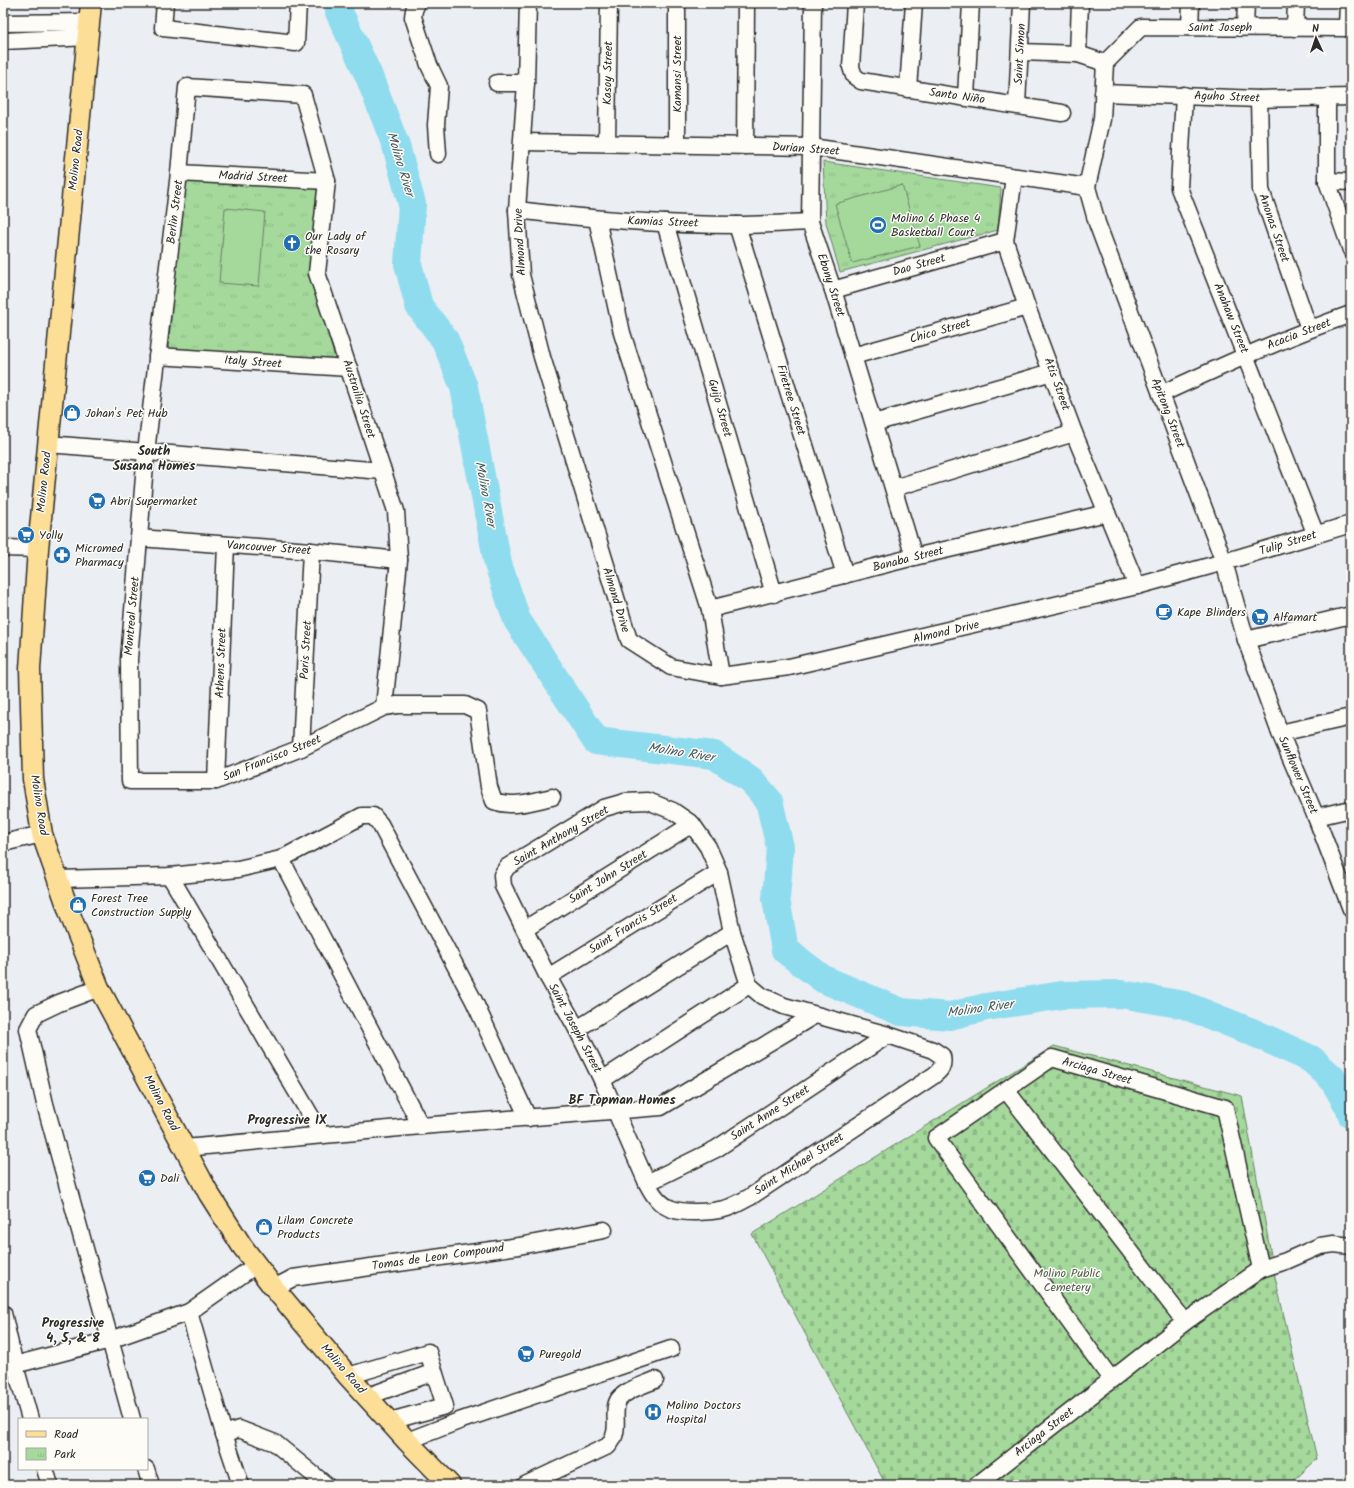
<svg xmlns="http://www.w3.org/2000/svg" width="1354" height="1488" viewBox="0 0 1354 1488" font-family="Kalam,sans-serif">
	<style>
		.cemetery { fill: url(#cemetery-stones); stroke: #688264 }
		.park { fill: url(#park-tufts); stroke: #688264 }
		.garden { fill: #a5d99c; stroke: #688264 }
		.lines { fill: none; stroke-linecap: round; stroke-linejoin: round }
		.river { stroke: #8fdcef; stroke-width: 28 }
		.minor-casing { stroke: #2b2b2b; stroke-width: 19 }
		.major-casing { stroke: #2b2b2b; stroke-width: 23 }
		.minor { stroke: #fdfcf7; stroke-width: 16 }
		.major { stroke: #fdde96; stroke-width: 20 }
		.labels { text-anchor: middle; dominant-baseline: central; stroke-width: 3; stroke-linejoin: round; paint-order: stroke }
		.street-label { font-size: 12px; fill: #2b2b2b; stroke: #fdfcf7 }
		.poi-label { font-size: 12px; fill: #2b2b2b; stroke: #fdfcf7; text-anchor: start }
		.park-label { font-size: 12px; fill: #505f4d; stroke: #fdfcf7 }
		.water-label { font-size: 13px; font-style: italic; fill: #44575c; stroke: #fdfcf7 }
		.neighbourhood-label { font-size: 13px; font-weight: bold; fill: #2b2b2b; stroke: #fdfcf7 }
	</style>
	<defs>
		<pattern id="cemetery-stones" width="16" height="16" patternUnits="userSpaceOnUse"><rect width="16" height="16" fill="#a5d99c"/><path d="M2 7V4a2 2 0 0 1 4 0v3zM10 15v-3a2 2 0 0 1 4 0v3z" fill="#8eba87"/></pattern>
		<pattern id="park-tufts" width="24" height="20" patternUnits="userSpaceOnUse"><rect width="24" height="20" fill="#a5d99c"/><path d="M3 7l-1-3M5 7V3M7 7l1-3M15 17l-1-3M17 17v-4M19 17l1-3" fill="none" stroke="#8eba87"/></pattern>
	</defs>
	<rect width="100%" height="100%" fill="#ebeef3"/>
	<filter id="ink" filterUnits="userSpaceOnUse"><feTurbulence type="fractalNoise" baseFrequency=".025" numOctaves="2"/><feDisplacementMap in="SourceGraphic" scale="8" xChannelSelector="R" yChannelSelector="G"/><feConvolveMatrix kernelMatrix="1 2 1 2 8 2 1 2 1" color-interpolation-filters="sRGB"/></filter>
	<g filter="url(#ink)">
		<!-- cemetery -->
		<polygon class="cemetery" points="1054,1046 1242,1096 1275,1277 1317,1459 1289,1485 886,1485 752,1234"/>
		<!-- park -->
		<g class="park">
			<polygon points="823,162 1001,188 998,230 840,272 826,223"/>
			<polygon points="184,178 318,187 310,273 337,365 168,351"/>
		</g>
		<!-- garden -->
		<g class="garden">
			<polygon points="902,185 920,246 852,263 835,204"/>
			<polygon points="225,208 265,212 259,286 219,283"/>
		</g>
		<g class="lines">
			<!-- river -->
			<polyline class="river" points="340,3 339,12 368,74 396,146 412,204 408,264 419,306 445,340 464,387 498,564 517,620 596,741 714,755 751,780 769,801 780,847 776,899 785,950 823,979 901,1012 950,1016 986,1007 1062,995 1121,994 1184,1005 1252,1032 1311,1059 1332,1078 1349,1107 1351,1114"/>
			<defs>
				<g id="minor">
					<polyline points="165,3 163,28 296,43 298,3"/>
					<polyline points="417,3 414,10 413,17 429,65 439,86 436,125 438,154"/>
					<polyline points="528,3 526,83 517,210 521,275 542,357 629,640 671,667 721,676 789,667 1137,586 1224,562 1351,524"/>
					<polyline points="677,3 677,144"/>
					<polyline points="813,3 810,222 833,290 914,557"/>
					<polyline points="855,3 851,67 854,76 861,81 1062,113"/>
					<polyline points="3,23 89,22"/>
					<polyline points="1190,27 1191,3"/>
					<polyline points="1245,27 1246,3"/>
					<polyline points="1295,28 1296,3"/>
					<polyline points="1347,28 1348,3"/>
					<polyline points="1351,28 1141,27 1105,63 1102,119 1087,187 1097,223 1224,562 1246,640 1280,733 1316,817 1351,909"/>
					<polyline points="3,41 89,37"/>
					<polyline points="1020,52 1078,54 1105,63"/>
					<polyline points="1078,54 1080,3"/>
					<polyline points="497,83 526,83"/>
					<polyline points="908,89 914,3"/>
					<polyline points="1103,93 1259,99 1351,97"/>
					<polyline points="1184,95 1179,188 1316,535"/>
					<polyline points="966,97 971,3"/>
					<polyline points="1327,97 1327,181 1351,250"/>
					<polyline points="1259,99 1261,190 1309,329"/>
					<polyline points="1017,105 1022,3"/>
					<polyline points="523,142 811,147 1087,187"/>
					<polyline points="607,143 609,3"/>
					<polyline points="745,146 746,3"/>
					<polyline points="179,173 327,181"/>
					<polyline points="1014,177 1005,241 1027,307 1074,433 1137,586"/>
					<polyline points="1327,181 1351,182"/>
					<path d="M517,210c73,9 146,15 220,15 24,0 49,-2 73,-3"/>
					<polyline points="597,219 622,333 710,609 721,676"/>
					<polyline points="665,223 774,594"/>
					<polyline points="737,225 845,575"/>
					<polyline points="833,290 1005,241"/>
					<polyline points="157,356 349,368"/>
					<polyline points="853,356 1027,307"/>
					<path d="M1161,394c63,-29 125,-57 190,-80"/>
					<polyline points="874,423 1052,372"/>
					<polyline points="48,444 383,471"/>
					<polyline points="894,488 1074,433"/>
					<polyline points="139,538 311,551 399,560"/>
					<polyline points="3,548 38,549"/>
					<polyline points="710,609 914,557 1107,513"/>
					<polyline points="1246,640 1351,615"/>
					<path d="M384,707l15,-147 -3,-49 -79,-238 10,-92 -24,-86 -116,-8 -8,86 -33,279 -7,86 -10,121 1,122h86l85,-33 83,-41 13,-2h68l13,6 11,76 5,14c19,7 39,0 58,-4"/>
					<polyline points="1280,733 1351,717"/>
					<polyline points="301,748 311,551"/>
					<polyline points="216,781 226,545"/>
					<path d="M648,801l25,10 19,13 16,23 11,25 13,60 17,53 13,11 22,10 104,29 45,15 9,6c2,10 -1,14 -9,20l-183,121c-8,4 -17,10 -26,12 -13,3 -40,5 -52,0 -13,-4 -20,-16 -25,-26l-45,-103 -25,-51 -29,-52 -45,-91 -1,-11 5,-8 97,-59 21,-6z"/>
					<polyline points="1316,817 1351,809"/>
					<polyline points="3,843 42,834"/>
					<polyline points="281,859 421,1126"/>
					<polyline points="170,876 322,1135"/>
					<polyline points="58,879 170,876 238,869 281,859 362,816 373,816 380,824 474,1001 528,1118"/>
					<polyline points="525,929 692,824"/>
					<polyline points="548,977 719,872"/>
					<polyline points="99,988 59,1003 36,1014 28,1029 45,1104 132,1419"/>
					<polyline points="577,1029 732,932"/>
					<polyline points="602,1080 749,985"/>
					<polyline points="1006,1090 1185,1322"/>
					<polyline points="185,1148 421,1126 661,1107 815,1015"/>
					<polyline points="647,1183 716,1149 888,1035"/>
					<polyline points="274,1288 293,1278 519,1246 604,1230"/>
					<polyline points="189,1312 224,1434 241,1485"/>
					<polyline points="3,1313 15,1366 30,1419"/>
					<polyline points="3,1368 110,1340 189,1312 256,1265"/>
					<polyline points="348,1376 428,1352 445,1406 390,1421"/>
					<polyline points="1111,1379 936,1138 1052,1058 1225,1108 1261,1269"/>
					<polyline points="366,1397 434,1372"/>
					<polyline points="224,1434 239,1429 275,1443 326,1485"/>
					<polyline points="407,1441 459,1421 671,1349"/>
					<polyline points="45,1469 50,1485"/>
					<polyline points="146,1469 151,1485"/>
					<path d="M525,1485l83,-39c15,-16 2,-34 11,-47 8,-10 25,-14 36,-19"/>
					<polyline points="977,1485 1185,1322 1261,1269 1286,1261 1320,1246 1334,1244 1351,1246"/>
				</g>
				<polyline id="major" points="91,3 38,549 30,669 33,779 42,834 71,917 99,988 209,1194 242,1246 274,1288 348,1376 407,1441 450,1485"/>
			</defs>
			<!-- minor casing -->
			<use href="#minor" class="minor-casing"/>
			<!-- major casing -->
			<use href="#major" class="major-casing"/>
			<!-- minor -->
			<use href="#minor" class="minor"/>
			<!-- major -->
			<use href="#major" class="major"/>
		</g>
	</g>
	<!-- icons -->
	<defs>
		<symbol id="stadium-disc" viewBox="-11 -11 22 22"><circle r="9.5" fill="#1f6fb2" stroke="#fdfcf7"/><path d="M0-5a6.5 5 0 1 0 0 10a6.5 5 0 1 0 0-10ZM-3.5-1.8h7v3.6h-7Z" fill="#fff"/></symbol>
		<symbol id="church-disc" viewBox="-11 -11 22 22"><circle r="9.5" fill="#1f6fb2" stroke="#fdfcf7"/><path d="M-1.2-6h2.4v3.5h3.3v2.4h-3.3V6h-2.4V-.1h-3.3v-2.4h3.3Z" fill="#fff"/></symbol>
		<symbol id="shop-disc" viewBox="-11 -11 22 22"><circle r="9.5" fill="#1f6fb2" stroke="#fdfcf7"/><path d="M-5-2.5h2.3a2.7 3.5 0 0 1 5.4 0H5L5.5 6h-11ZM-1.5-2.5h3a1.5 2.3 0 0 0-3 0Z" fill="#fff"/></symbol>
		<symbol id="supermarket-disc" viewBox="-11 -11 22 22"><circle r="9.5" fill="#1f6fb2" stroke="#fdfcf7"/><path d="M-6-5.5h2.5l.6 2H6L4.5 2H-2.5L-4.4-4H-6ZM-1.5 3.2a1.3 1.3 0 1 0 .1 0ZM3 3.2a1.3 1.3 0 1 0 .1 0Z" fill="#fff"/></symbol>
		<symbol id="pharmacy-disc" viewBox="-11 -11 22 22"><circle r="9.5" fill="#1f6fb2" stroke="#fdfcf7"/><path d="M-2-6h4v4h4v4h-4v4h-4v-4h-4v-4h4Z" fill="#fff"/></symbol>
		<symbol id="cafe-disc" viewBox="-11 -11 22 22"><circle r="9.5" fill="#1f6fb2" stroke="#fdfcf7"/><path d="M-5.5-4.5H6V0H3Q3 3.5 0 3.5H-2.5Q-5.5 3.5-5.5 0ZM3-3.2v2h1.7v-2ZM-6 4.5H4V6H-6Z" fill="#fff"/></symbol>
		<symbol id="hospital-disc" viewBox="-11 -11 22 22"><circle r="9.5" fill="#1f6fb2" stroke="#fdfcf7"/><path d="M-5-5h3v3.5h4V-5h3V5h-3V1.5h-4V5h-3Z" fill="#fff"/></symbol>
	</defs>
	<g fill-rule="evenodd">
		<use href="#stadium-disc" x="868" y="215" width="20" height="20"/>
		<use href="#church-disc" x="282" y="233" width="20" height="20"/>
		<use href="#shop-disc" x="62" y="403" width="20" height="20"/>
		<use href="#supermarket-disc" x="87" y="491" width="20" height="20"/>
		<use href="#supermarket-disc" x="16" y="525" width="20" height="20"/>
		<use href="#pharmacy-disc" x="52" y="545" width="20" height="20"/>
		<use href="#cafe-disc" x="1154" y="602" width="20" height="20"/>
		<use href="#supermarket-disc" x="1250" y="607" width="20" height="20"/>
		<use href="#shop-disc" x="68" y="895" width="20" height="20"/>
		<use href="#supermarket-disc" x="137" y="1168" width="20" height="20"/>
		<use href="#shop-disc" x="254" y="1217" width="20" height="20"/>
		<use href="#supermarket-disc" x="516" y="1344" width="20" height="20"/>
		<use href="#hospital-disc" x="643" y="1402" width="20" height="20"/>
	</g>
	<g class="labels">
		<!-- street labels -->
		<g class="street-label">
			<text x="1220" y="27">Saint Joseph</text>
			<text transform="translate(1020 54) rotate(-87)">Saint Simon</text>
			<text transform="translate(608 73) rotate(-89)">Kasoy Street</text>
			<text transform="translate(677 74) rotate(-90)">Kamansi Street</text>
			<text transform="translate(957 96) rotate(8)">Santo Niño</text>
			<text transform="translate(1227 97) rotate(2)">Aguho Street</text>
			<text transform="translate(806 149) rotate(4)">Durian Street</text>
			<text transform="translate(76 160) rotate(-84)">Molino Road</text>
			<text transform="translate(253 177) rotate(3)">Madrid Street</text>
			<text transform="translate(175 212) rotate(-83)">Berlin Street</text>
			<text transform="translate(663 222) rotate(2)">Kamias Street</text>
			<text transform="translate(1274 228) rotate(71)">Anonas Street</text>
			<text transform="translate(520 242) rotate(-93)">Almond Drive</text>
			<text transform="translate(919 265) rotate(-16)">Dao Street</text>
			<text transform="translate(831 285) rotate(72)">Ebony Street</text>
			<text transform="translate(1231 318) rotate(68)">Anahaw Street</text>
			<text transform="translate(940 331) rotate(-16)">Chico Street</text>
			<text transform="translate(1299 334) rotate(-21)">Acacia Street</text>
			<text transform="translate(253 362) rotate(4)">Italy Street</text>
			<text transform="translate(1057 384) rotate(70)">Atis Street</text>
			<text transform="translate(359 399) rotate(72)">Austrailia Street</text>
			<text transform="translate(791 400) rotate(73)">Firetree Street</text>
			<text transform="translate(720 408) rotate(74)">Guijo Street</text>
			<text transform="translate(1168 413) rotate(69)">Apitong Street</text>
			<text transform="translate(44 482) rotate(-84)">Molino Road</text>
			<text transform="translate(1288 543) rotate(-17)">Tulip Street</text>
			<text transform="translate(269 548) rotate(4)">Vancouver Street</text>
			<text transform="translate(908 559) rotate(-14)">Banaba Street</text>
			<text transform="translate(616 600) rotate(73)">Almond Drive</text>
			<text transform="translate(132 616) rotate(-85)">Montreal Street</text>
			<text transform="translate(946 632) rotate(-13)">Almond Drive</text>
			<text transform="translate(306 650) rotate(-87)">Paris Street</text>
			<text transform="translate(221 663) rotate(-88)">Athens Street</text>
			<text transform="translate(272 758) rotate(-22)">San Francisco Street</text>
			<text transform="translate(1298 775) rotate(67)">Sunflower Street</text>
			<text transform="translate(39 805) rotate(81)">Molino Road</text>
			<text transform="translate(561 836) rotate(-30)">Saint Anthony Street</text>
			<text transform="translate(608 877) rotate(-32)">Saint John Street</text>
			<text transform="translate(633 924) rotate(-32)">Saint Francis Street</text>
			<text transform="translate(575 1028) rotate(62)">Saint Joseph Street</text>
			<text transform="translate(1097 1071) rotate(16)">Arciaga Street</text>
			<text transform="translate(161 1103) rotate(62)">Molino Road</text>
			<text transform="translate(770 1113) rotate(-33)">Saint Anne Street</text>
			<text transform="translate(799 1164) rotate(-33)">Saint Michael Street</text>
			<text transform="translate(438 1257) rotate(-8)">Tomas de Leon Compound</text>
			<text transform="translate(343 1369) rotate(49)">Molino Road</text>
			<text transform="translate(1044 1432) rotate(-38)">Arciaga Street</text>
		</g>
		<!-- poi labels -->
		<g class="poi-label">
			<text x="891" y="218">Molino 6 Phase 4<tspan x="891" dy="14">Basketball Court</tspan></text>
			<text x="305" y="236">Our Lady of<tspan x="305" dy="14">the Rosary</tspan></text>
			<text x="85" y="413">Johan's Pet Hub</text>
			<text x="110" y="501">Abri Supermarket</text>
			<text x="39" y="535">Yolly</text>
			<text x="75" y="548">Micromed<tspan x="75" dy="14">Pharmacy</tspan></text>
			<text x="1177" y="612">Kape Blinders</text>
			<text x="1273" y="617">Alfamart</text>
			<text x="91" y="898">Forest Tree<tspan x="91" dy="14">Construction Supply</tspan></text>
			<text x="160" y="1178">Dali</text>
			<text x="277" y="1220">Lilam Concrete<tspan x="277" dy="14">Products</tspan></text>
			<text x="539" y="1354">Puregold</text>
			<text x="666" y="1405">Molino Doctors<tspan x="666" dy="14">Hospital</tspan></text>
		</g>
		<!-- park labels -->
		<g class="park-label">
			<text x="1067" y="1273">Molino Public<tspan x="1067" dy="14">Cemetery</tspan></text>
		</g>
		<!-- water labels -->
		<g class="water-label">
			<text transform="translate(400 164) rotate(73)">Molino River</text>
			<text transform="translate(485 494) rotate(79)">Molino River</text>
			<text transform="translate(681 753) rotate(9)">Molino River</text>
			<text transform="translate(980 1009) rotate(-8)">Molino River</text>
		</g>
		<!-- neighbourhood labels -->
		<g class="neighbourhood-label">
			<text x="154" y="451">South<tspan x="154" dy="15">Susana Homes</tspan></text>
			<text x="622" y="1100">BF Topman Homes</text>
			<text x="287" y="1120">Progressive IX</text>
			<text x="73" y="1323">Progressive<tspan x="73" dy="15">4, 5, &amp; 8</tspan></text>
		</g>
	</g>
	<!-- margin -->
	<rect width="1354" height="1488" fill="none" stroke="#fdfcf7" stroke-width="16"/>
	<rect x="8" y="8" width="1338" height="1472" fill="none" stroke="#2b2b2b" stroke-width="1.5" filter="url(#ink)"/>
	<!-- legend -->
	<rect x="18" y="1418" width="130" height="52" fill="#fdfcf7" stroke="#a9a8a5"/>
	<rect x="26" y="1431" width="20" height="6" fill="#fdde96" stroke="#a9a8a5"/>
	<text x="54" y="1438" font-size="12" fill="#2b2b2b">Road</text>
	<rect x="26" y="1448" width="20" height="12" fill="url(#park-tufts)" stroke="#a9a8a5"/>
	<text x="54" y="1458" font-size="12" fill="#2b2b2b">Park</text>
	<!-- north arrow -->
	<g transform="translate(1316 38) rotate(357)" stroke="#fdfcf7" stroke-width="3" paint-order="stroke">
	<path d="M0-3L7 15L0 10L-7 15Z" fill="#2b2b2b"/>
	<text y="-6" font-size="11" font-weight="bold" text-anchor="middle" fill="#2b2b2b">N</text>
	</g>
</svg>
